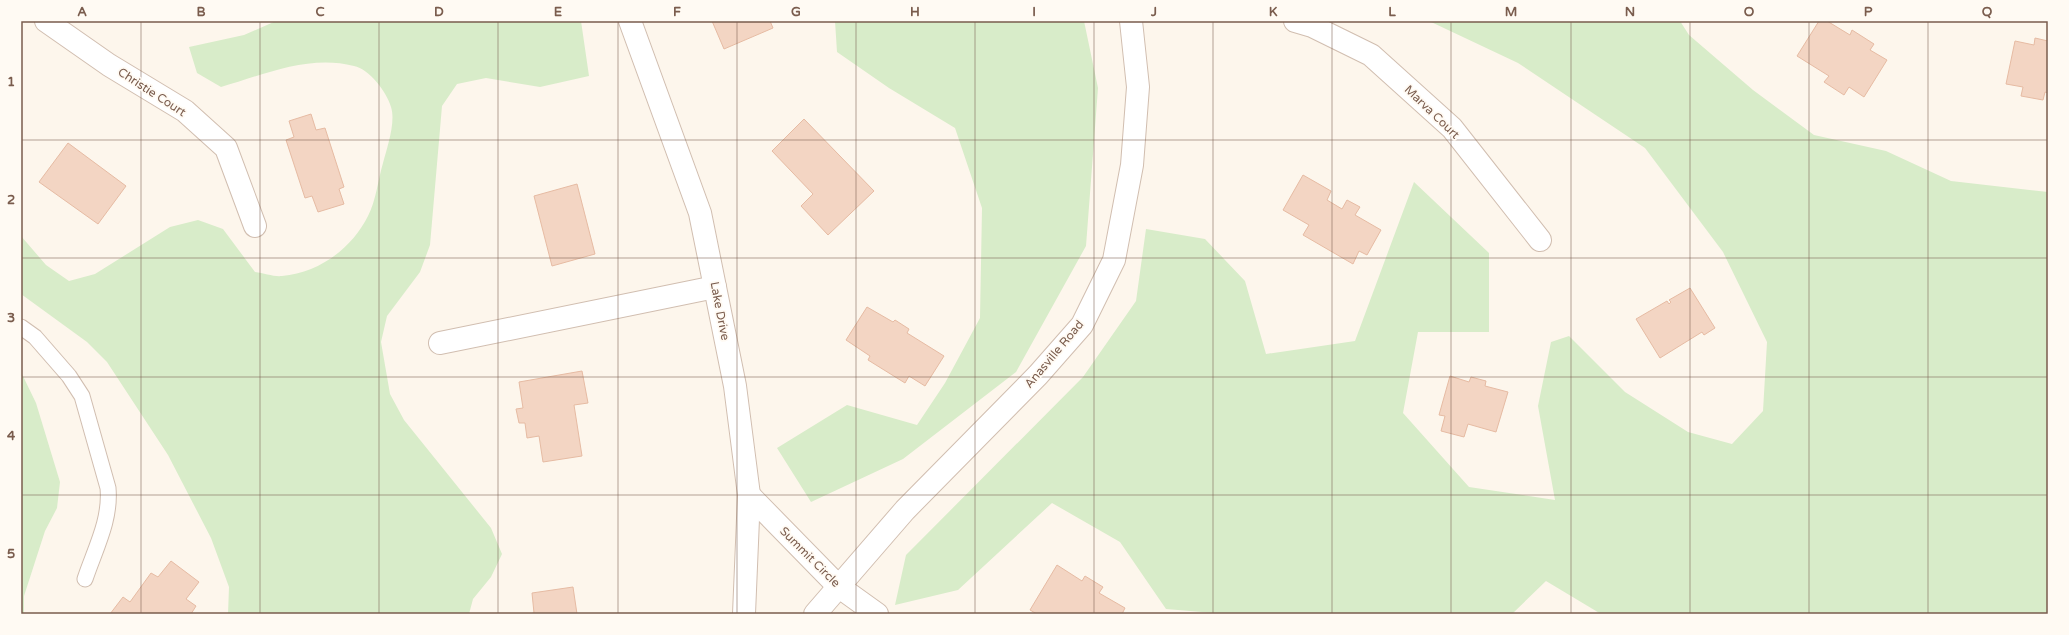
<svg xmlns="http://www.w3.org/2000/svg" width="2069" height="635" viewBox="0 0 2069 635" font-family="'Varela Round',sans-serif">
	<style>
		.green { fill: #d8ecc9 }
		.building { fill: #f3d5c3; stroke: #e6bba3 }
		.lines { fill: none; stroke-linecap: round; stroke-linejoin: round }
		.lane-casing { stroke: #d1beb0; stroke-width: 17 }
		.street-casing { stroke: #d1beb0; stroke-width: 24 }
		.lane { stroke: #fff; stroke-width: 15 }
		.street { stroke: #fff; stroke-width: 22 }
		.grid { fill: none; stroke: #7a5c4d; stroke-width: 1; stroke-opacity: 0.55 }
		.labels { text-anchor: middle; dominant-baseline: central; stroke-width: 3.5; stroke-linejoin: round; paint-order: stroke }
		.street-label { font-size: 12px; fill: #7a5c4d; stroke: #fffaf3 }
		.neatline { fill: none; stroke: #7a5c4d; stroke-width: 1.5 }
		.grid-label { font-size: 13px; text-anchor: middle; font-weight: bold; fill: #7a5c4d }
	</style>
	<rect width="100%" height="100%" fill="#fdf6ec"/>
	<!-- green -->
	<g class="green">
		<path d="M276,21h305l8,55 -49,11 -54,-9 -29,6 -15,22 -12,139 -10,27 -33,44 -6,26 9,52 14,26 87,108 11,26 -11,23 -18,22 -4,15h-241l1,-27 -18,-49 -43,-83 -61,-93 -20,-20 -66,-48v-58l25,29 23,16 26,-7 75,-47 28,-7 25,9 32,43c9,1 19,5 27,4 37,-3 70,-28 86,-60 8,-15 10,-36 15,-53 4,-15 13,-41 8,-56 -4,-15 -22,-38 -37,-41 -45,-12 -91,9 -133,21l-24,-14 -8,-26 55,-12z"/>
		<polygon points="835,21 1084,21 1098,88 1086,246 1016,372 903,459 811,502 777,448 847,405 917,425 945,383 980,318 982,208 955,128 889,88 837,52"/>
		<polygon points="1429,21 1680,21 1689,35 1753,90 1814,135 1886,151 1951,181 2048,192 2048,614 1601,614 1546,581 1512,614 1226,614 1166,609 1120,542 1052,503 958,590 895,605 906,555 1083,377 1136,301 1146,229 1205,239 1245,281 1266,354 1355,341 1414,182 1489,253 1489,332 1418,332 1403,413 1469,487 1555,500 1538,406 1551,342 1569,336 1625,392 1688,432 1732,444 1763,411 1767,342 1723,252 1645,148 1518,63"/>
		<polygon points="21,372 36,403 60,482 57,508 45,531 24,596 24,614 21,614"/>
	</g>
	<!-- building -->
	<g class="building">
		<polygon points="712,21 770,21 773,28 724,49"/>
		<polygon points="1819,21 1827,21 1850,35 1852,30 1874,44 1870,50 1887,60 1864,97 1849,87 1844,95 1824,82 1829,76 1797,56"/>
		<polygon points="2035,38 2048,41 2048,93 2045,92 2043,100 2021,96 2023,87 2006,84 2015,41 2034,45"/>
		<polygon points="311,114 316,130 325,128 344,187 339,189 344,204 318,212 312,196 305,198 286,140 294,137 289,121"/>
		<polygon points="804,119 874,191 828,235 801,206 813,194 772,151"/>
		<polygon points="68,143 126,186 98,224 39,182"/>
		<polygon points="1303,175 1331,191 1327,200 1342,209 1347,200 1360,207 1355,215 1381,230 1367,255 1359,251 1353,264 1303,235 1309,225 1283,210"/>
		<polygon points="577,184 595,254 552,266 534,196"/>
		<polygon points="1690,288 1715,328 1704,335 1702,332 1660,358 1636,319 1667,301 1669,304 1671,302 1669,300"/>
		<polygon points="867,307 893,322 895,320 909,329 907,333 944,356 925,386 909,376 905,383 868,360 870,356 846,340"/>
		<polygon points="582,371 588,403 574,405 582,456 543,462 539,436 527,438 525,423 519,423 516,409 523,408 519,382"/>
		<polygon points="1450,376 1469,382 1471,377 1486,381 1485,386 1508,392 1496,432 1468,424 1464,437 1441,431 1445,416 1439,415"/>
		<polygon points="171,561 199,582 186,599 196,606 191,614 110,614 123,597 130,602 151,573 158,577"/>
		<polygon points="1057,565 1082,581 1085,576 1103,587 1099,593 1125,608 1122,614 1037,614 1030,610"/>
		<polygon points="573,587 577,614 529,614 534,613 532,593"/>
	</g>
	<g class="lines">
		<defs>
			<path id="lane" d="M21,327l14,10 34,39 13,20 26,92c3,32 -13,61 -23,91"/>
			<g id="street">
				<polyline points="46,21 109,65 185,111 226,148 255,226"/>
				<polyline points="630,21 700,213 735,386 749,495 744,614"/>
				<polyline points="1295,21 1312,26 1371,55 1452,128 1540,240"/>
				<polyline points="440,343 715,287"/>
				<polyline points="749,495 838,586 877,614"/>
				<polyline points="815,614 905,510 1038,375 1082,325 1114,260 1132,165 1138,87 1131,21"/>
			</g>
		</defs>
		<!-- lane casing -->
		<use href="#lane" class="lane-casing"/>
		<!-- street casing -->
		<use href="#street" class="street-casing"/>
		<!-- lane -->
		<use href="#lane" class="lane"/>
		<!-- street -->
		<use href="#street" class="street"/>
	</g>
	<!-- grid -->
	<path class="grid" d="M141,21v593M260,21v593M379,21v593M498,21v593M618,21v593M737,21v593M856,21v593M975,21v593M1094,21v593M1213,21v593M1332,21v593M1451,21v593M1571,21v593M1690,21v593M1809,21v593M1928,21v593M21,140h2027M21,258h2027M21,377h2027M21,495h2027"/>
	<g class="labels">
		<!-- street labels -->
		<g class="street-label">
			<text transform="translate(152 92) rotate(33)">Christie Court</text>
			<text transform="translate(1432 112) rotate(44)">Marva Court</text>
			<text transform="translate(720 311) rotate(79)">Lake Drive</text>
			<text transform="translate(1054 354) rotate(-50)">Anasville Road</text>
			<text transform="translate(810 557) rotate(45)">Summit Circle</text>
		</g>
	</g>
	<!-- border -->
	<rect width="2069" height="635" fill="none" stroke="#fffaf3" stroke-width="44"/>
	<rect x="22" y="22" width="2025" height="591" class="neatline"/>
	<g class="grid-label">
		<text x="82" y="16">A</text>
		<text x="201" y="16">B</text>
		<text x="320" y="16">C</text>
		<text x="439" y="16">D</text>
		<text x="558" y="16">E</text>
		<text x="677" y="16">F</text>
		<text x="796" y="16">G</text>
		<text x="915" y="16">H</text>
		<text x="1034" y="16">I</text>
		<text x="1154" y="16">J</text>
		<text x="1273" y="16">K</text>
		<text x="1392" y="16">L</text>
		<text x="1511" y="16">M</text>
		<text x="1630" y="16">N</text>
		<text x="1749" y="16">O</text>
		<text x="1868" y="16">P</text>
		<text x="1987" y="16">Q</text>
		<text x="11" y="86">1</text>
		<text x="11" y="204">2</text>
		<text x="11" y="322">3</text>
		<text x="11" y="440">4</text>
		<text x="11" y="558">5</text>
	</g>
</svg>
